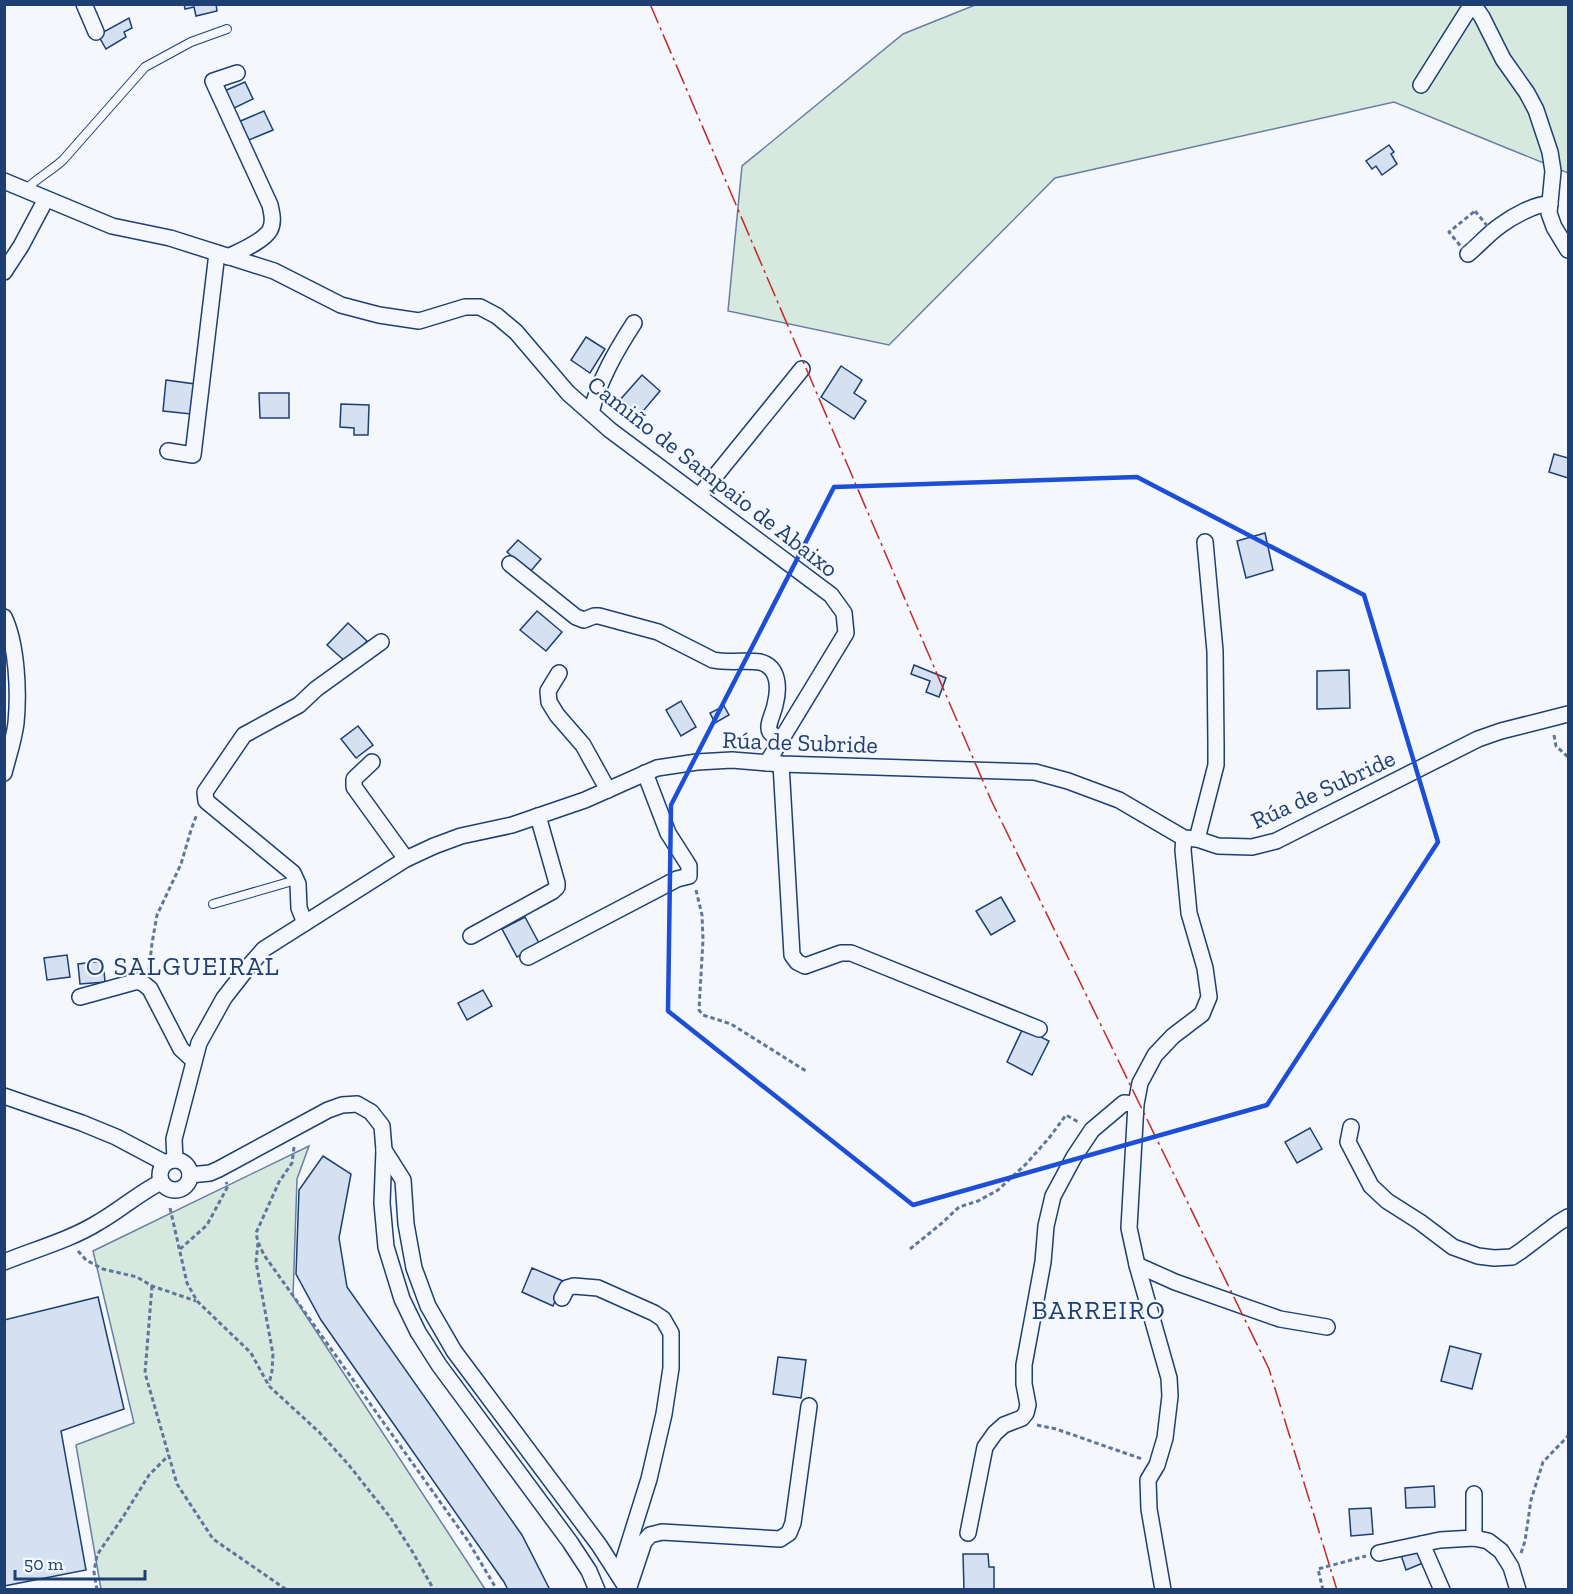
<svg xmlns="http://www.w3.org/2000/svg" width="1573" height="1594" viewBox="0 0 1573 1594" font-family="'Zilla Slab',serif">
	<style>
		.green { fill: #d7e8df; stroke: #687fa3; stroke-width: 1.5 }
		.building { fill: #d5e0f0; stroke: #1d3f73; stroke-width: 1.5 }
		.lines { fill: none; stroke-linecap: round; stroke-linejoin: round }
		.service-casing { stroke: #1d3f73; stroke-width: 10 }
		.minor-casing { stroke: #1d3f73; stroke-width: 18 }
		.path { stroke: #5e769c; stroke-width: 3; stroke-dasharray: 4.5 3; stroke-linecap: butt }
		.service { stroke: #f4f7fb; stroke-width: 8 }
		.minor { stroke: #f4f7fb; stroke-width: 15 }
		.power { stroke: #c62828; stroke-width: 1.5; stroke-dasharray: 21 4.5 3 4.5; stroke-linecap: butt }
		.marked { fill: none; stroke: #1d4ed8; stroke-width: 4.5; stroke-linejoin: round }
		.labels { text-anchor: middle; dominant-baseline: central; stroke-width: 4.5; stroke-linejoin: round; paint-order: stroke }
		.street-label { font-size: 24px; fill: #1d3f73; stroke: #f4f7fb }
		.neighbourhood-label { font-size: 26px; letter-spacing: 1.5px; fill: #1d3f73; stroke: #f4f7fb }
	</style>
	<rect width="100%" height="100%" fill="#f4f7fb"/>
	<!-- green -->
	<g class="green">
		<polygon points="975,5 1568,5 1568,173 1394,102 1055,178 889,345 728,311 742,166 903,34"/>
		<polygon points="309,1146 297,1179 293,1296 485,1589 101,1589 76,1445 134,1423 93,1251"/>
	</g>
	<!-- building -->
	<g class="building">
		<polygon points="184,4 216,4 217,11 196,16 194,7 185,9"/>
		<polygon points="129,18 132,28 124,32 126,37 106,49 98,35"/>
		<polygon points="245,82 253,99 230,110 222,92"/>
		<polygon points="264,111 273,130 244,142 236,123"/>
		<polygon points="1389,145 1394,152 1391,154 1397,164 1382,175 1376,166 1372,169 1366,161"/>
		<polygon points="586,337 605,349 590,373 571,360"/>
		<polygon points="841,366 862,380 854,393 866,401 854,419 821,397"/>
		<polygon points="642,375 660,391 638,417 619,401"/>
		<polygon points="166,380 195,384 191,414 163,411"/>
		<polygon points="259,393 289,393 289,418 260,418"/>
		<polygon points="341,404 369,405 368,435 354,435 354,428 340,427"/>
		<polygon points="1554,454 1568,458 1568,478 1549,472"/>
		<polygon points="1265,533 1273,570 1246,578 1237,541"/>
		<polygon points="518,540 541,559 530,572 507,552"/>
		<polygon points="537,611 562,632 546,651 520,630"/>
		<polygon points="348,623 367,641 347,663 327,645"/>
		<polygon points="914,665 946,678 939,697 926,692 930,681 911,674"/>
		<polygon points="1349,670 1350,708 1317,709 1317,671"/>
		<polygon points="681,701 696,727 681,736 666,710"/>
		<polygon points="724,706 729,715 715,723 710,713"/>
		<polygon points="358,726 373,745 356,758 341,739"/>
		<polygon points="1001,897 1015,921 991,935 976,911"/>
		<polygon points="525,917 540,945 517,957 502,929"/>
		<polygon points="67,955 70,977 47,980 44,958"/>
		<polygon points="103,961 105,982 80,984 78,964"/>
		<polygon points="483,990 492,1006 467,1020 458,1003"/>
		<polygon points="1023,1028 1049,1041 1032,1075 1007,1062"/>
		<polygon points="1310,1128 1322,1149 1297,1163 1285,1142"/>
		<polygon points="323,1156 351,1174 339,1238 347,1287 522,1535 550,1590 508,1590 504,1582 321,1320 296,1274 299,1190"/>
		<polygon points="532,1268 563,1281 553,1306 522,1292"/>
		<polygon points="98,1297 124,1409 61,1431 86,1570 4,1586 4,1320"/>
		<polygon points="1450,1346 1481,1354 1472,1389 1441,1381"/>
		<polygon points="778,1357 806,1360 801,1398 773,1394"/>
		<polygon points="1434,1486 1435,1507 1406,1508 1405,1488"/>
		<polygon points="1371,1508 1373,1534 1351,1536 1349,1509"/>
		<polygon points="1417,1546 1423,1563 1406,1570 1400,1552"/>
		<polygon points="963,1554 988,1554 989,1567 994,1567 994,1590 964,1590"/>
	</g>
	<g class="lines">
		<defs>
			<g id="service">
				<path d="M25,190c12,-12 26,-19 38,-30l82,-93 46,-25 36,-13"/>
				<polyline points="213,904 296,880"/>
			</g>
			<g id="minor">
				<polyline points="84,4 96,32"/>
				<polyline points="1473,4 1482,17 1503,59 1527,93 1536,110 1550,152 1553,171 1549,213 1554,227 1568,250"/>
				<polyline points="1421,85 1472,4"/>
				<polyline points="4,181 112,226 170,238 274,271 341,305 379,315 419,321 465,307 480,307 497,316 516,332 568,393 610,430 831,595 844,613 846,633 767,763"/>
				<path d="M1468,254c11,-9 21,-21 33,-29 11,-8 35,-22 49,-21"/>
				<path d="M228,257c12,-6 36,-16 42,-27 4,-8 2,-16 0,-25l-57,-124 24,-8"/>
				<polyline points="4,272 21,246 46,199"/>
				<path d="M591,413c8,-33 25,-62 43,-90"/>
				<polyline points="168,451 193,455 217,253"/>
				<polyline points="699,496 802,369"/>
				<path d="M510,564l66,53 8,3 10,-4h5l59,16 55,28c15,3 34,0 47,2 20,5 19,28 15,43 -1,7 -9,21 -5,27 2,3 8,6 11,8"/>
				<path d="M4,617c13,27 15,75 12,106 -2,17 -8,34 -12,50"/>
				<polyline points="559,673 548,691 549,702 557,715 583,745 608,790"/>
				<polyline points="372,762 354,779 354,787 406,859"/>
				<polyline points="781,764 792,955 797,962 805,966 841,953 851,953 1039,1029"/>
				<polyline points="1197,839 1216,765 1216,745 1215,651 1205,542"/>
				<polyline points="305,923 299,908 298,884 293,873 206,801 205,792 244,735 299,705 316,689 381,642"/>
				<polyline points="471,936 553,891 557,887 557,883 538,816"/>
				<polyline points="528,957 677,879 689,876 689,866 668,833 645,773"/>
				<polyline points="80,997 138,981 144,984 150,989 181,1049 194,1061"/>
				<polyline points="4,1096 82,1123 116,1137 165,1163"/>
				<polyline points="1351,1127 1348,1142 1371,1186 1387,1201 1420,1222 1453,1247 1478,1256 1494,1258 1512,1257 1521,1251 1558,1223 1568,1217"/>
				<polyline points="384,1150 403,1180 406,1224 414,1268 428,1306 454,1351 599,1545 628,1590"/>
				<polyline points="175,1160 174,1139 199,1043 224,998 249,966 264,949 406,859 434,846 461,836 512,825 585,800 657,768 697,762 732,760 781,764 1035,772 1068,781 1119,800 1184,838 1197,839 1218,846 1252,847 1276,841 1478,739 1501,731 1568,714"/>
				<circle cx="175" cy="1175" r="15"/>
				<polyline points="190,1175 210,1173 219,1169 328,1110 342,1105 357,1104 371,1112 382,1126 384,1150 382,1203 386,1247 402,1299 418,1332 439,1365 570,1542 589,1571 597,1590"/>
				<path d="M4,1262c32,-13 66,-22 95,-40 21,-12 40,-29 62,-40"/>
				<polyline points="1137,1265 1175,1282 1280,1319 1327,1327"/>
				<polyline points="562,1298 567,1288 574,1286 598,1288 654,1313 663,1319 671,1333 671,1368 664,1414 649,1479 619,1575"/>
				<polyline points="1474,1494 1474,1538"/>
				<polyline points="968,1533 985,1447 995,1433 1004,1425 1022,1418 1026,1413 1028,1405 1024,1384 1024,1365 1043,1262 1046,1226 1053,1196 1074,1157 1092,1130 1124,1103 1136,1104"/>
				<polyline points="1422,1544 1442,1590"/>
				<polyline points="1379,1553 1440,1540 1474,1538 1488,1541 1501,1551 1511,1567 1518,1590"/>
				<polyline points="628,1590 644,1542 650,1535 662,1532 780,1539 789,1533 793,1523 809,1406"/>
				<polyline points="1163,1590 1149,1509 1148,1480 1157,1465 1165,1438 1170,1396 1169,1378 1137,1265 1129,1228 1136,1104 1140,1083 1155,1055 1173,1036 1202,1014 1209,997 1205,968 1189,913 1183,850 1184,838"/>
			</g>
		</defs>
		<!-- service casing -->
		<use href="#service" class="service-casing"/>
		<!-- minor casing -->
		<use href="#minor" class="minor-casing"/>
		<!-- path -->
		<g class="path">
			<polygon points="1475,211 1489,228 1463,249 1449,232"/>
			<polyline points="1554,735 1556,746 1568,757"/>
			<polyline points="696,890 702,915 703,940 699,1010 703,1015 731,1024 806,1071"/>
			<polyline points="149,970 152,943 157,915 181,864 191,830 197,814"/>
			<polyline points="294,1147 292,1163 279,1182 256,1233 258,1242 264,1255 468,1541 497,1590"/>
			<polyline points="170,1208 187,1283 197,1301 251,1353 269,1386 319,1432 348,1464 390,1517 412,1551 434,1590"/>
			<polyline points="258,1243 256,1262 273,1354 272,1371 269,1384"/>
			<polyline points="180,1249 207,1225 228,1186 226,1182"/>
			<polyline points="910,1249 942,1223 959,1207 978,1201 998,1190 1026,1164 1049,1138 1066,1115 1080,1123"/>
			<polyline points="78,1251 86,1260 103,1269 137,1277 152,1286 196,1301"/>
			<polyline points="152,1286 145,1373 177,1484 213,1539 287,1590"/>
			<polyline points="1037,1425 1056,1429 1142,1459"/>
			<polyline points="1521,1553 1525,1541 1531,1500 1543,1462 1568,1436"/>
			<polyline points="97,1590 94,1572 97,1555 123,1517 149,1475 169,1455"/>
			<polyline points="1323,1590 1318,1569 1366,1556"/>
		</g>
		<!-- service -->
		<use href="#service" class="service"/>
		<!-- minor -->
		<use href="#minor" class="minor"/>
		<!-- power -->
		<polyline class="power" points="650,4 991,800 1269,1369 1337,1590"/>
	</g>
	<!-- marked area -->
	<path class="marked" d="M1137,477l227,118 74,247 -171,263 -354,100 -245,-194 3,-206 163,-318z"/>
	<g class="labels">
		<!-- street labels -->
		<g class="street-label">
			<text transform="translate(713 476) rotate(38)">Camiño de Sampaio de Abaixo</text>
			<text transform="translate(800 742) rotate(2)">Rúa de Subride</text>
			<text transform="translate(1323 789) rotate(-25)">Rúa de Subride</text>
		</g>
		<!-- neighbourhood labels -->
		<g class="neighbourhood-label">
			<text x="183" y="966">O SALGUEIRAL</text>
			<text x="1099" y="1310">BARREIRO</text>
		</g>
	</g>
	<!-- border -->
	<rect width="1573" height="1594" fill="none" stroke="#1d3f73" stroke-width="12"/>
	<!-- scale -->
	<path d="M15 1570v9h130v-9" fill="none" stroke="#1d3f73" stroke-width="3"/>
	<text x="24" y="1570" font-size="18" fill="#1d3f73" stroke="#f4f7fb" stroke-width="4.5" paint-order="stroke">50 m</text>
</svg>
